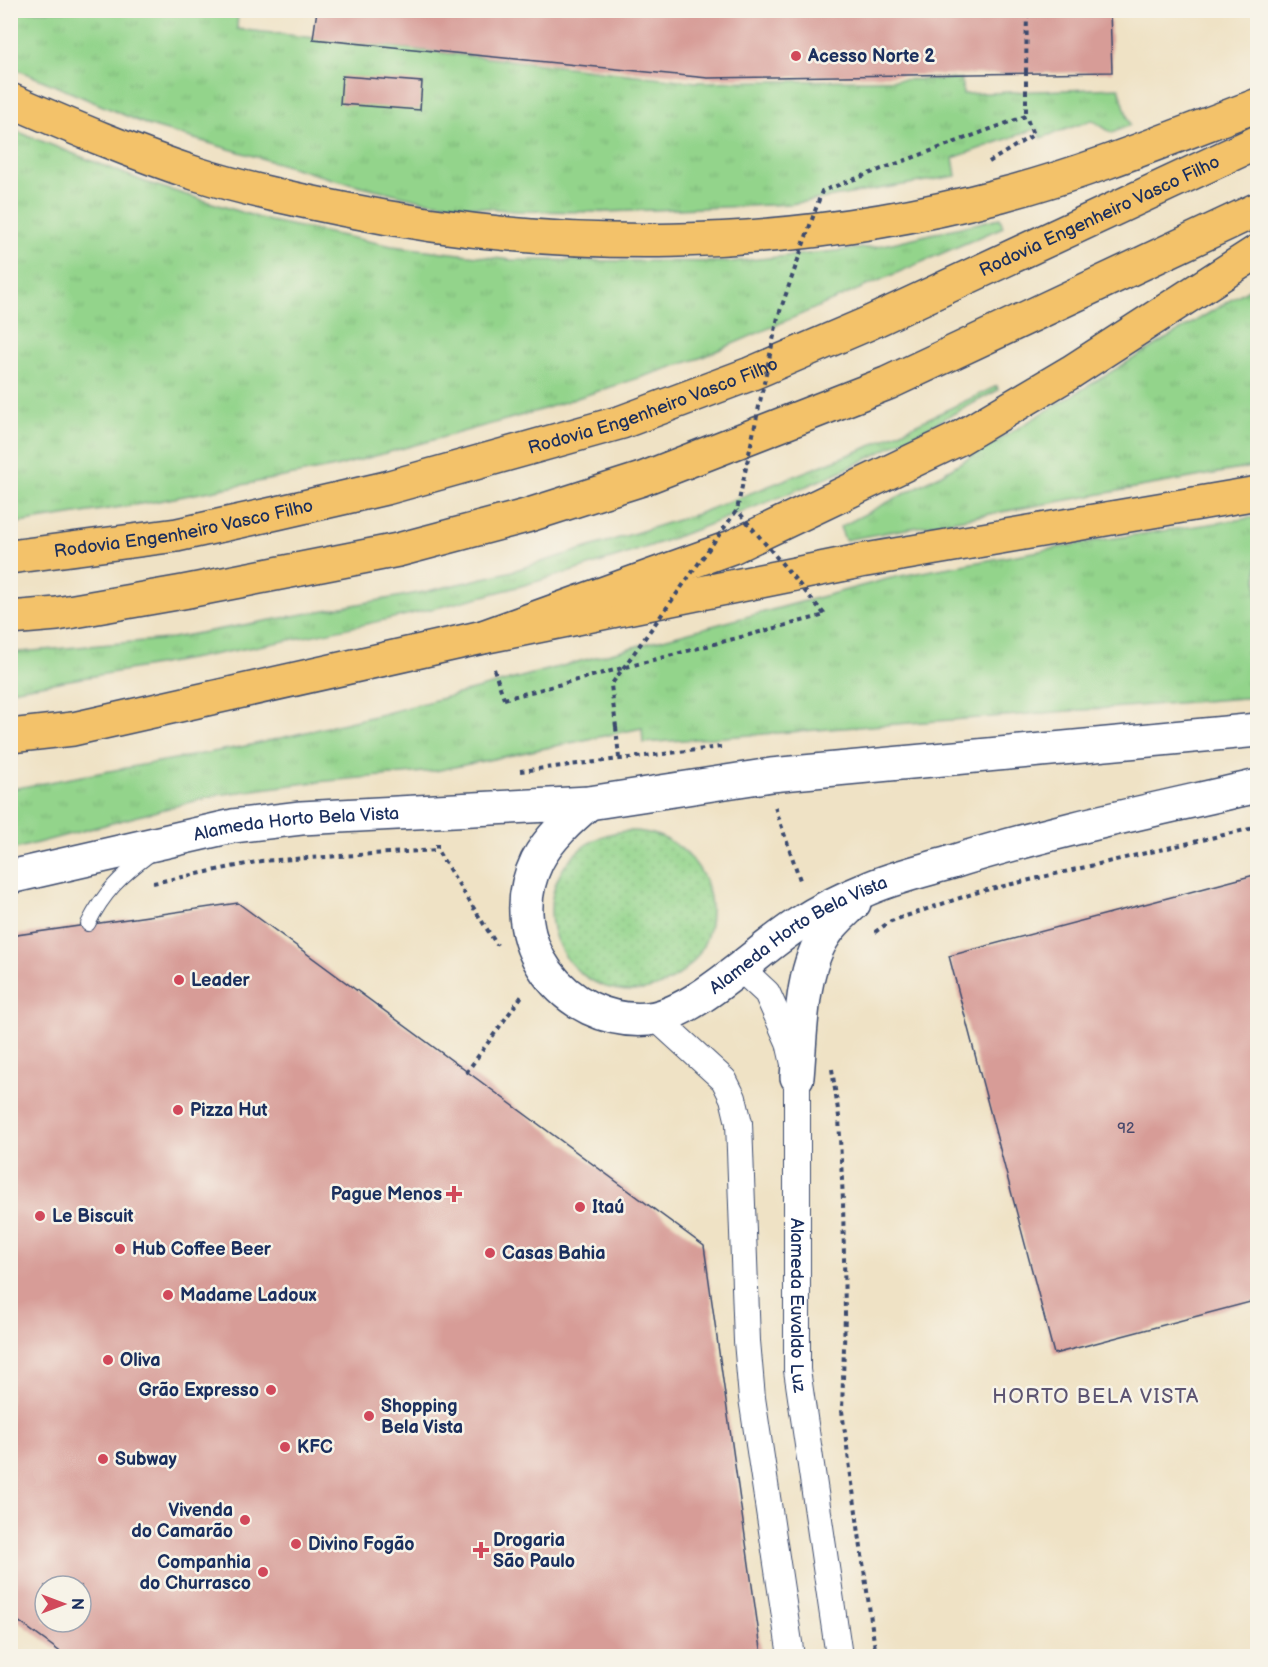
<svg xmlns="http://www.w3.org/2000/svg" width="1268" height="1667" viewBox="0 0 1268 1667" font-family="'Balsamiq Sans',sans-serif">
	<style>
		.grass { fill: url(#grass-tufts); stroke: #578274; stroke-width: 1.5 }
		.garden { fill: url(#garden-dots); stroke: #578274; stroke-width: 1.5 }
		.building { fill: #d79c97; fill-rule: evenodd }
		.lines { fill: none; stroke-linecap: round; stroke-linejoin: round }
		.service-casing { stroke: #3b4a6d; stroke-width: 16 }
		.minor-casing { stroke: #3b4a6d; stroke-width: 28 }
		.tertiary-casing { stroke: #3b4a6d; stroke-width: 36 }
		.primary-casing { stroke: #3b4a6d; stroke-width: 36 }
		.motorway-casing { stroke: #3b4a6d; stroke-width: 36 }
		.path { stroke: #3b4a6d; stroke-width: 4; stroke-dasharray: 4.5 4.5; stroke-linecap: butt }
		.service { stroke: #fff; stroke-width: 14 }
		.minor { stroke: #fff; stroke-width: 26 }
		.tertiary { stroke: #fff; stroke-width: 33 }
		.primary { stroke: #f3c26a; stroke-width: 33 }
		.motorway { stroke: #f3c26a; stroke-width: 33 }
		.path-bridge { stroke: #3b4a6d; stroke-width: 4; stroke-dasharray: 4.5 4.5; stroke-linecap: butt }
		.poi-dot { fill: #d1495b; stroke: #f7f3e8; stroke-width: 2 }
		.labels { text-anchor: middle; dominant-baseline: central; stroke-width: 5; stroke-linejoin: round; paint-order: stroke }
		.number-label { font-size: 15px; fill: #4a4a6c }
		.poi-label { font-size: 18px; font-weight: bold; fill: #1b2f5e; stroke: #f7f3e8; text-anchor: start }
		.street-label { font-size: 18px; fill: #1b2f5e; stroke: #f7f3e8 }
		.neighbourhood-label { font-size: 20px; letter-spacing: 1.5px; fill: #5d5572; stroke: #f7f3e8 }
	</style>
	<defs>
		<pattern id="grass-tufts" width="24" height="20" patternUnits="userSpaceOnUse" patternTransform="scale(1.5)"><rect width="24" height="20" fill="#93d48b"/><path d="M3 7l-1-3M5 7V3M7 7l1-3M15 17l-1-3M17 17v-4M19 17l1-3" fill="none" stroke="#7eb67a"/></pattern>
		<pattern id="garden-dots" width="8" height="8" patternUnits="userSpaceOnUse" patternTransform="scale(1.5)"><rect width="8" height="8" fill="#93d48b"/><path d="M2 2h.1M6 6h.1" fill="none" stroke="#7eb67a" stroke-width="1.8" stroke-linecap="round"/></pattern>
	</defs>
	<rect width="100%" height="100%" fill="#f7f3e8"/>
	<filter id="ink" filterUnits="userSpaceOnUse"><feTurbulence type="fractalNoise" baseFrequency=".0167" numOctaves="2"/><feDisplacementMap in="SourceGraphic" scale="12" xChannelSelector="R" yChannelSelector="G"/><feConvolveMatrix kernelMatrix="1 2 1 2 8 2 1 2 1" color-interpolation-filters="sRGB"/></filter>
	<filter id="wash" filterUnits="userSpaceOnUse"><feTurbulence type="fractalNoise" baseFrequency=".008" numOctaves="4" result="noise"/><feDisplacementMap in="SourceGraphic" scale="24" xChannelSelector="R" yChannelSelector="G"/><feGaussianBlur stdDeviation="1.35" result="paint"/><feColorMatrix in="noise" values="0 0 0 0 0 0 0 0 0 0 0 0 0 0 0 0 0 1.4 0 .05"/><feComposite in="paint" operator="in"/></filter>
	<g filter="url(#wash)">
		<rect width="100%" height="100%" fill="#efe2c5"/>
		<!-- grass -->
		<g class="grass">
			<polygon points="11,11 238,11 237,29 696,82 961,79 963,94 1119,88 1130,125 1112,133 1092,120 1041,138 1038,128 953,158 956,176 791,204 606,212 514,211 425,201 332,179 150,126 11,67"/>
			<polygon points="11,129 145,182 270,221 392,246 511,260 730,262 875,247 1000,218 1003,227 700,358 534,412 335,467 153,502 11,524"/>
			<polygon points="1257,284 1257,466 845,540 840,527 940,475"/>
			<path d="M997,386l1,4c-42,22 -83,45 -125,66 -55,27 -115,50 -173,72 -219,83 -459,123 -689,162v-37l156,-14 257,-47 85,-20 188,-58 169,-66z"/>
			<polygon points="1257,517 1257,697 643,743 642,728 435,771 306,783 217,795 11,850 11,789 251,745 383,714 895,577 1101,540"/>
		</g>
		<!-- garden -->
		<circle class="garden" cx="631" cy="911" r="80"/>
		<g id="blocks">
			<!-- building -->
			<g class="building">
				<polygon points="317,10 1110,10 1112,72 708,78 313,39"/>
				<polygon points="342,76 422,82 420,110 340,104"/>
				<polygon points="1258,874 1258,1300 1054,1354 949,956"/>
				<path d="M238,903l466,343 58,410h-696l-56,-41v-679zM45,1586h36v36h-36z"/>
			</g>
		</g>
	</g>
	<g filter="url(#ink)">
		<use href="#blocks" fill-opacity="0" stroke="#3b4a6d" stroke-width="1.5"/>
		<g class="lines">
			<defs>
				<path id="service" d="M88,924c16,-32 33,-48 61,-69"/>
				<g id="minor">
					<path id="s1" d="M739,967l28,26 22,49 8,35v293l42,286"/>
					<polyline points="655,1017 724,1080 733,1098 739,1123 747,1341 752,1398 791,1656"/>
				</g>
				<g id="tertiary">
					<path id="s2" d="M589,803c-19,16 -40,35 -52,58 -38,78 27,165 111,158 48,-5 110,-70 152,-96 20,-13 43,-24 65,-33 26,-12 56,-19 84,-27 101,-32 205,-53 309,-77"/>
					<path id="s3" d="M10,877l223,-51 68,-8 288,-15 182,-28 487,-45"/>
					<path d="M797,1077c4,-43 3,-108 29,-144 7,-11 19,-21 28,-30"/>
				</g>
				<polyline id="primary" points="10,736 73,729 483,637 860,561 1258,493"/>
				<g id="motorway">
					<path d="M10,100c62,27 123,53 187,74 47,15 96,25 145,35 218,45 443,43 659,-14 88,-23 172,-58 257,-90"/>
					<path id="s4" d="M10,557l167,-22 100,-22 109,-25 236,-66 128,-48 117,-50 391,-182"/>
					<polyline points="10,618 57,614 183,592 398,550 526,516 642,479 888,383 1258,209"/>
					<polyline points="483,637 732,547 958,439 1071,372 1258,251"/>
				</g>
			</defs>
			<!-- service casing -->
			<use href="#service" class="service-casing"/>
			<!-- minor casing -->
			<use href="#minor" class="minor-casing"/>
			<!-- tertiary casing -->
			<use href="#tertiary" class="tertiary-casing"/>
			<!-- primary casing -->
			<use href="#primary" class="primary-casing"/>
			<!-- motorway casing -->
			<use href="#motorway" class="motorway-casing"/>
			<!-- path -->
			<g class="path">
				<polyline points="1026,72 1027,10"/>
				<polyline points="989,162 1033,135 1026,116"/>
				<polyline points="494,669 504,699"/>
				<polyline points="616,727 619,758"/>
				<polyline points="520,771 721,747"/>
				<polyline points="775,807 800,880"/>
				<polyline points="437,844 437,850 497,945"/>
				<polyline points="153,883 261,861 437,850"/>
				<polyline points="875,932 891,921 978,892 1258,827"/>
				<polyline points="832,1069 839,1117 843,1201 845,1314 842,1411 876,1656"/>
				<polyline points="466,1073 524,993"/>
			</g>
			<!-- service -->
			<use href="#service" class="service"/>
			<!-- minor -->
			<use href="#minor" class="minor"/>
			<!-- tertiary -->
			<use href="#tertiary" class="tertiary"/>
			<!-- primary -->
			<use href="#primary" class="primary"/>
			<!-- motorway -->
			<use href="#motorway" class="motorway"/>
			<!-- path-bridge -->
			<g class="path-bridge">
				<polyline points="504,699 825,615 737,510"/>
				<polyline points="616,727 611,685 737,510 778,317 822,191 1026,116 1026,72"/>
			</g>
		</g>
	</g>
	<!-- markers -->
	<g class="poi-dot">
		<circle cx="796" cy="56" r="6"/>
		<circle cx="179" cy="980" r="6"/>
		<circle cx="178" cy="1110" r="6"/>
		<path d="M451 1185h6v6h6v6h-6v6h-6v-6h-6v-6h6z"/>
		<circle cx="580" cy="1207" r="6"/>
		<circle cx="40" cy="1216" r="6"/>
		<circle cx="120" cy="1249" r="6"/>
		<circle cx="490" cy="1253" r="6"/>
		<circle cx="168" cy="1295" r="6"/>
		<circle cx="108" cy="1360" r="6"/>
		<circle cx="271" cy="1390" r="6"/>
		<circle cx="369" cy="1416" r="6"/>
		<circle cx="285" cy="1447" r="6"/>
		<circle cx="103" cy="1459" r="6"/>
		<circle cx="245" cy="1520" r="6"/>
		<circle cx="296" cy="1544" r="6"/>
		<path d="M478 1541h6v6h6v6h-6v6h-6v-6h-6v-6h6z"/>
		<circle cx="263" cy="1572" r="6"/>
	</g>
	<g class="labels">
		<!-- number labels -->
		<g class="number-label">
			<text x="1126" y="1128">92</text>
		</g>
		<!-- poi labels -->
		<g class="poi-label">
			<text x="808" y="56">Acesso Norte 2</text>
			<text x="191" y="980">Leader</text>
			<text x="190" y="1110">Pizza Hut</text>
			<text x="442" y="1194" text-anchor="end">Pague Menos</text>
			<text x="592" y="1207">Itaú</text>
			<text x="52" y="1216">Le Biscuit</text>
			<text x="132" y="1249">Hub Coffee Beer</text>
			<text x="502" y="1253">Casas Bahia</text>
			<text x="180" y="1295">Madame Ladoux</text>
			<text x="120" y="1360">Oliva</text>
			<text x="259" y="1390" text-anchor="end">Grão Expresso</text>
			<text x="381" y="1406">Shopping<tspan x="381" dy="21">Bela Vista</tspan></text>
			<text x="297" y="1447">KFC</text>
			<text x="115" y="1459">Subway</text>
			<text x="233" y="1510" text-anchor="end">Vivenda<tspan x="233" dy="21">do Camarão</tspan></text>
			<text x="493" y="1540">Drogaria<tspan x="493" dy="21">São Paulo</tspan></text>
			<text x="308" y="1544">Divino Fogão</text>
			<text x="251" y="1562" text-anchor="end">Companhia<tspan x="251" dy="21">do Churrasco</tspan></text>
		</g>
		<!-- street labels -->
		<g class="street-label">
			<text stroke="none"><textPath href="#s4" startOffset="1148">Rodovia Engenheiro Vasco Filho</textPath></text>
			<text stroke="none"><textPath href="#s4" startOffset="662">Rodovia Engenheiro Vasco Filho</textPath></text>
			<text stroke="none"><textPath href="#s4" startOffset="176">Rodovia Engenheiro Vasco Filho</textPath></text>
			<text stroke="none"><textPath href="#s3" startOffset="292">Alameda Horto Bela Vista</textPath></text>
			<text stroke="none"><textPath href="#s2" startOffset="486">Alameda Horto Bela Vista</textPath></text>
			<text stroke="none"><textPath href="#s1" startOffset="356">Alameda Euvaldo Luz</textPath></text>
		</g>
		<!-- neighbourhood labels -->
		<g class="neighbourhood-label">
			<text x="1096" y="1397">HORTO BELA VISTA</text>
		</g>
	</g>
	<!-- margin -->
	<rect width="1268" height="1667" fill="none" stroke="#f7f3e8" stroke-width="36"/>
	<!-- north arrow -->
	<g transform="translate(63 1604) rotate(90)"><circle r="28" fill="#f7f3e8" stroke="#9fa5b1" stroke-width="1.5"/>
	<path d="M0-4.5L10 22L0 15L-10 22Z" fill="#d1495b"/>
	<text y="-9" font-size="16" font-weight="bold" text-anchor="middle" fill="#1b2f5e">N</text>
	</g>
</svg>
